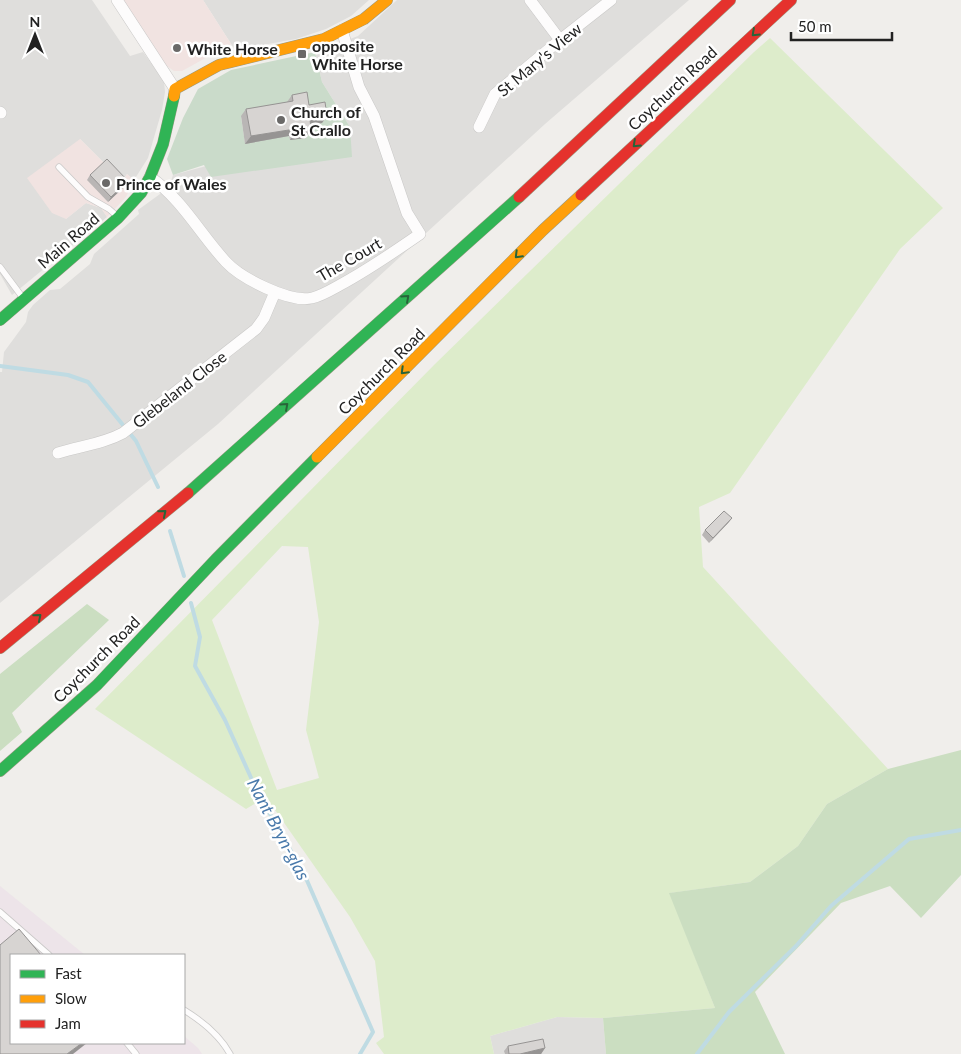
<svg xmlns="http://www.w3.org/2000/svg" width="961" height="1054" viewBox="0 0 961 1054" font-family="Lato,sans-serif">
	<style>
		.residential { fill: #dfdedc }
		.commercial { fill: #f1e3e1 }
		.industrial { fill: #ede4e9 }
		.grass { fill: #ddeccb; fill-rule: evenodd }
		.forest { fill: #cbdec1 }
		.cemetery { fill: #cadbca; fill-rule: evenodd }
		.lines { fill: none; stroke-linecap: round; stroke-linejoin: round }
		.stream { stroke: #bfdbe3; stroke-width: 4 }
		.lane-casing { stroke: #c9c8c7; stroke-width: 7 }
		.street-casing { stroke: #c9c8c7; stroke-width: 12 }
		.fast-casing { stroke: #999a82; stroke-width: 12 }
		.slow-casing { stroke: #999a82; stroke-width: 12 }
		.jam-casing { stroke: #999a82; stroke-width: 12 }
		.lane { stroke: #fdfcfc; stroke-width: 5.5 }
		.street { stroke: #fdfcfc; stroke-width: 11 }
		.fast { stroke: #30b455; stroke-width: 11 }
		.slow { stroke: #ff9f0a; stroke-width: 11 }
		.jam { stroke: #e5322d; stroke-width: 11 }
		.wall { fill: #b9b6b5 }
		.shaded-wall { fill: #969493 }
		.building { fill: #d7d4d2; stroke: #969493 }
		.oneway { stroke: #286439 }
		.poi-dot { fill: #6a6968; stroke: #fff; stroke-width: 2 }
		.labels { text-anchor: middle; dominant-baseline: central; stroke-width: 5; stroke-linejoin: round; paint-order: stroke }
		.poi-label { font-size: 16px; font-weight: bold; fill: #222; stroke: #fff; text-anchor: start }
		.street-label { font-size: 16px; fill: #222; stroke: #fff }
		.water-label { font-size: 18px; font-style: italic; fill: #4a7aab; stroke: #fff }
	</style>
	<rect width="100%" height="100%" fill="#f0eeeb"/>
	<!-- residential -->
	<g class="residential">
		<polygon points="0,0 92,0 130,56 143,52 164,81 165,92 162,110 148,158 134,180 127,174 122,181 80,139 66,219 86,203 101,208 107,217 12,295 0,274"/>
		<polygon points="203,0 369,0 351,16 326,29 296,39 235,50"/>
		<polygon points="397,0 689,0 545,124 218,424 0,603 0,372 2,372 4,352 26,322 28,312 33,305 50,290 60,289 90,264 94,254 139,214 138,210 160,194 171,181 173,175 350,127 322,82 315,52 358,36"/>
		<polygon points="557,1017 603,1018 606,1054 494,1054 490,1036"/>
	</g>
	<!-- commercial -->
	<g class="commercial">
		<polygon points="123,0 203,0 231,44 182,71 174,71 164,64"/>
		<polygon points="80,139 122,181 127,174 134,180 126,197 107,217 101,208 86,203 66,219 52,213 27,178"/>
	</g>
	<!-- industrial -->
	<polygon class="industrial" points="0,886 85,955 11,955 11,1043 184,1043 184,1036 198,1048 202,1054 0,1054"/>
	<!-- grass -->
	<path class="grass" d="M770,38l173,170 -43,41 -170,244 -31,14 4,60 185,202 -61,35 -29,42 -48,36 -80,11 45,115 -112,10 -46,-1 -67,19 4,18h-110l-8,-11 8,-6 -9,-76 -25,-44 -84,-120 -20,12 -151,-100 340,-345 319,-312zM282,546l26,1 11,75 -13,108 13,48 -42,12 -65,-170z"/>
	<!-- forest -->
	<g class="forest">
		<polygon points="87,604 109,620 12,713 22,732 0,751 0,674"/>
		<polygon points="961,750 961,875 921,918 890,886 841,903 755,992 785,1054 606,1054 603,1018 715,1008 669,893 750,882 798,846 827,804 888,769"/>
	</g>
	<!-- cemetery -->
	<path class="cemetery" d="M315,52l7,30 28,45 2,30 -141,20 -7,-12 -31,10 -6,-16 16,-41 15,-29 33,-19zM287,109l3,31 -1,-4 -44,7 -4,-26z"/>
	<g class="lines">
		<!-- stream -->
		<g class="stream">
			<polyline points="0,366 68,375 88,382 136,441 158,487"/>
			<polyline points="170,531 184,576"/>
			<polyline points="191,603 200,637 195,666 225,720 257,791 305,876 373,1032 360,1054"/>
			<polyline points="697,1054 729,1012 796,946 831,906 909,839 961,830"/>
		</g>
		<defs>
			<g id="lane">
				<polyline points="59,167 88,197 109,209 118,217"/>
				<polyline points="0,267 23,298"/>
				<polyline points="0,912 49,955"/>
				<path d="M184,1010c18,11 35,24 46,44"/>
				<polyline points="127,1043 136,1054"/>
			</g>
			<g id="street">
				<polyline points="117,0 175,89"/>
				<polyline points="530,0 560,40"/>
				<polyline points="0,112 1,113"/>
				<polyline points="479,127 495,94 560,40 611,0"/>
				<path d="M150,177c32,22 50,57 76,85 15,16 63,41 86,36 9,-2 19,-8 28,-13 28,-15 54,-33 80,-51l-13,-21 -33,-97 -15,-29 -17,-57"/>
				<path d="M58,453c22,-7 45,-9 65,-20l133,-104 8,-11 11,-26"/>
			</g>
			<g id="fast">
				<polyline points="0,320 118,218 141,193 150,177 163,144 174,96"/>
				<polyline points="188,493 519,197"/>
				<polyline points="0,771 97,685 216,559 317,457"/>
			</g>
			<g id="slow">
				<polyline points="174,96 175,89 219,65 324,39 364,19 387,0"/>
				<polyline points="317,457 543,230 581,195"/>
			</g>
			<g id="jam">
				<polyline points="581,195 791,0"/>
				<polyline points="519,197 730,0"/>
				<polyline points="0,648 188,493"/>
			</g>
		</defs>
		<!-- lane casing -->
		<use href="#lane" class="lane-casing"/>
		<!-- street casing -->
		<use href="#street" class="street-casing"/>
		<!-- fast casing -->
		<use href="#fast" class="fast-casing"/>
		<!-- slow casing -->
		<use href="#slow" class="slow-casing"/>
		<!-- jam casing -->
		<use href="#jam" class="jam-casing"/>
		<!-- lane -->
		<use href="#lane" class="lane"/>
		<!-- street -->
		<use href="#street" class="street"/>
		<!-- fast -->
		<use href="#fast" class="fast"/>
		<!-- slow -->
		<use href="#slow" class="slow"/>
		<!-- jam -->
		<use href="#jam" class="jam"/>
	</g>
	<!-- wall -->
	<g class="wall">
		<polygon points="292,95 327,116 322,123 311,125 311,130 306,138 290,140 289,136 245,144 241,116 246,109 287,102"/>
		<polygon points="90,175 125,186 108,202 87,180"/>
		<polygon points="732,518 728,523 709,543 702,535 705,530"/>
		<polygon points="508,1046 545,1048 541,1054 505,1054 504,1051"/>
	</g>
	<!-- shaded-wall -->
	<g class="shaded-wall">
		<polygon points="327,116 322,123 304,126 310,119"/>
		<polygon points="295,129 289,136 245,144 251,136"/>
		<polygon points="311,130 306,138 290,140 295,133"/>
		<polygon points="128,181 125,186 108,202 111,197"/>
		<polygon points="732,518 728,523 709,543 713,538"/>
		<polygon points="82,1043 87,1043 73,1054 67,1054"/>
		<polygon points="545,1048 541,1054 520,1054"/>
	</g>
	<!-- building -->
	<g class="building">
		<polygon points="307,92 309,105 325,102 327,116 310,119 311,130 295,133 295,129 251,136 246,109 293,101 292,95"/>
		<polygon points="107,159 128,181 111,197 90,175"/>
		<polygon points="724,511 732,518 713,538 705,530"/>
		<polygon points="19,929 41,955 11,955 11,1043 82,1043 67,1054 0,1054 0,945"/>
		<polygon points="543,1039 545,1048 520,1054 509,1054 508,1046"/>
	</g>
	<!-- one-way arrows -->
	<defs><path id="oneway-chevron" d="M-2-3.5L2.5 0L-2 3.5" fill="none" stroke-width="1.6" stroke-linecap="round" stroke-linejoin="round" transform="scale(1.25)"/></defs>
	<g class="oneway">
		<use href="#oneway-chevron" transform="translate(755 33) rotate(137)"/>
		<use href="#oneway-chevron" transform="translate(636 144) rotate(137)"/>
		<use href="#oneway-chevron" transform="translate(518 255) rotate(135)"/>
		<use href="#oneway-chevron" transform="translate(406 298) rotate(-42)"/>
		<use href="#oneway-chevron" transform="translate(404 371) rotate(135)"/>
		<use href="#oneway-chevron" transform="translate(285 406) rotate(-42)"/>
		<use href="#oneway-chevron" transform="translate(163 513) rotate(-40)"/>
		<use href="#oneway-chevron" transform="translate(38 617) rotate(-40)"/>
	</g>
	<!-- markers -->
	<g class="poi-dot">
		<circle cx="177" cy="48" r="5"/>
		<rect x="297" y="49" width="10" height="10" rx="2.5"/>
		<circle cx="281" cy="120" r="5"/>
		<circle cx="106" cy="183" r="5"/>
	</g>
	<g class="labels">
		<!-- poi labels -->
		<g class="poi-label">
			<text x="312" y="45">opposite<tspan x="312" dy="18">White Horse</tspan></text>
			<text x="187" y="48">White Horse</text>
			<text x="291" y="111">Church of<tspan x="291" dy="18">St Crallo</tspan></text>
			<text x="116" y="183">Prince of Wales</text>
		</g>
		<!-- street labels -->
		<g class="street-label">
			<text transform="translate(539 59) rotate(-40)">St Mary's View</text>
			<text transform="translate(672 88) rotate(-43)">Coychurch Road</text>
			<text transform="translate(68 240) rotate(-41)">Main Road</text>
			<text transform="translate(349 259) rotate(-30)">The Court</text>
			<text transform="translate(381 371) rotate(-45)">Coychurch Road</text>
			<text transform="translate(179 389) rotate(-38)">Glebeland Close</text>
			<text transform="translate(96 659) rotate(-45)">Coychurch Road</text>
		</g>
		<!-- water labels -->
		<g class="water-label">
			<text transform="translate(279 829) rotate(62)">Nant Bryn-glas</text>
		</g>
	</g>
	<!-- legend -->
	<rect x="10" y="954" width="175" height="90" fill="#ffffff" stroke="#a7a7a7"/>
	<rect x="20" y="970" width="25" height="8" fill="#30b455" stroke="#a7a7a7"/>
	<text x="55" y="979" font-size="15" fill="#222222">Fast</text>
	<rect x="20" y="995" width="25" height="8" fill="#ff9f0a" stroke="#a7a7a7"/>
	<text x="55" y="1004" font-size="15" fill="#222222">Slow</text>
	<rect x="20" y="1020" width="25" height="8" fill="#e5322d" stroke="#a7a7a7"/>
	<text x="55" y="1029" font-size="15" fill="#222222">Jam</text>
	<!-- north arrow -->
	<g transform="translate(35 35)" stroke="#ffffff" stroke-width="4" paint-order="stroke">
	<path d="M0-4L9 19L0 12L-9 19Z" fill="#222222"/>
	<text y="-8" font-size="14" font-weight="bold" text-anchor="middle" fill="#222222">N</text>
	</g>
	<!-- scale -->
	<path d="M791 32v8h101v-8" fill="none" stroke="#222222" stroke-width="2.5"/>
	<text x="798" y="32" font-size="15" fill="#222222" stroke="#ffffff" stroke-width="4" paint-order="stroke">50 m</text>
</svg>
